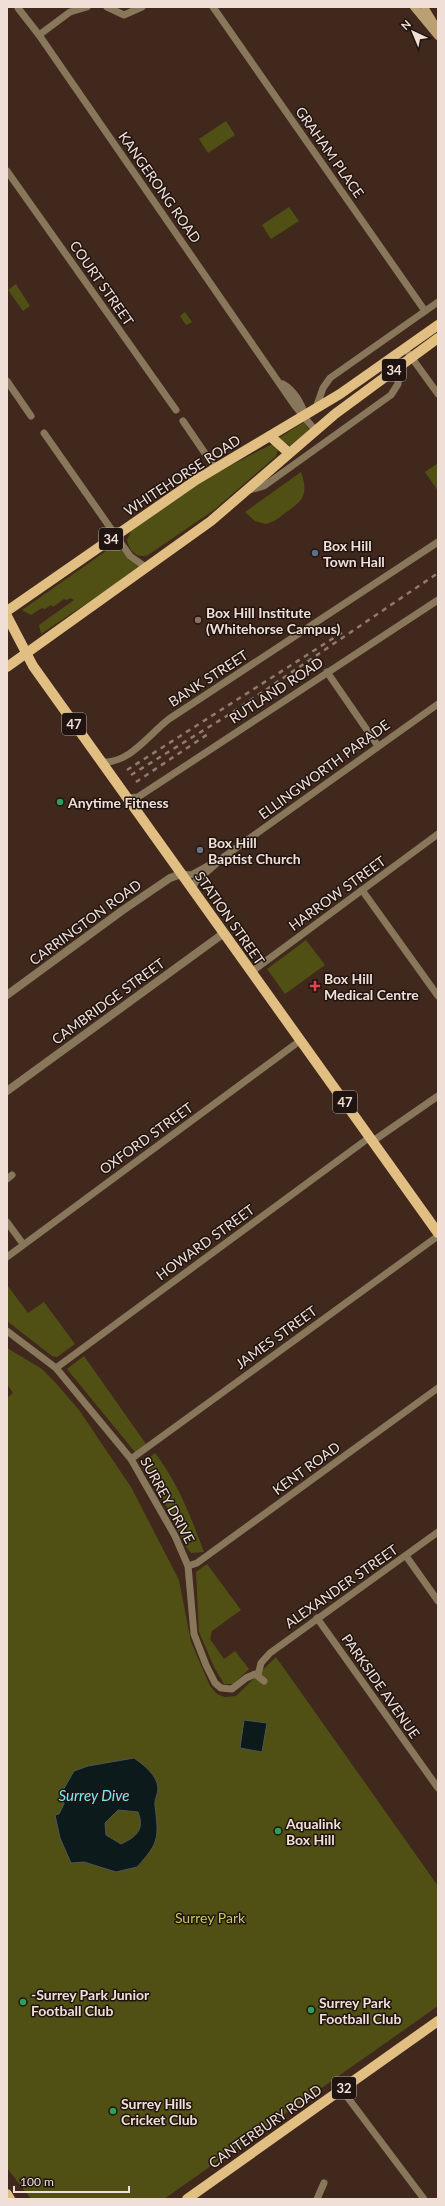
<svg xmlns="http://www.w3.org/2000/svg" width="445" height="2206" viewBox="0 0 445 2206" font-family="Lato,sans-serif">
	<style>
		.green { fill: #505014 }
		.water { fill: #0c1a1c; stroke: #505554; fill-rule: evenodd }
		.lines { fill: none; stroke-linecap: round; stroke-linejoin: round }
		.minor { stroke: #88775b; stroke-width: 7 }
		.tertiary { stroke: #88775b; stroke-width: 8 }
		.secondary { stroke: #baa072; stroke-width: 8 }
		.primary { stroke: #e1bf83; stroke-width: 10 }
		.rail { stroke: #907b71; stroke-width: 2.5; stroke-dasharray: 5 5; stroke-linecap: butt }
		.service-dot { fill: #5c6f8a; stroke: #1f140f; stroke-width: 1.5 }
		.education-dot { fill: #8d6e63; stroke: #1f140f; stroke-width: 1.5 }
		.leisure-dot { fill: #2e9e5b; stroke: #1f140f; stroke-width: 1.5 }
		.worship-dot { fill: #6b7280; stroke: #1f140f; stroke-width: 1.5 }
		.health-dot { fill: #e0444e; stroke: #1f140f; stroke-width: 1.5 }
		.labels { text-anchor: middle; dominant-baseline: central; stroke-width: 3; stroke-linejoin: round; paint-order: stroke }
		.shield { fill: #1f140f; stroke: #b1a29b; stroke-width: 1 }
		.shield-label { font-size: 13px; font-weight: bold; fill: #f0dfd7 }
		.street-label { font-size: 14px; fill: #f0dfd7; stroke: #1f140f }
		.poi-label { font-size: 14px; font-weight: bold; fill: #f0dfd7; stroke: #1f140f; text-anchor: start }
		.park-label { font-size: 14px; fill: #c9cb5f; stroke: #1f140f }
		.water-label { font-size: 15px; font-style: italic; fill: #78e9f8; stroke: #1f140f }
	</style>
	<rect width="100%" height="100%" fill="#40281c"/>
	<!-- green -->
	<g class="green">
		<polygon points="226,121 235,135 208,153 199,139"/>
		<polygon points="289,207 299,221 271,239 262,225"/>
		<polygon points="16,284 30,306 23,311 8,290"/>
		<polygon points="185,312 192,322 186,325 180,316"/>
		<polygon points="304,422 309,430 290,446 279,438"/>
		<path d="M270,445h3l5,5 -2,6 -62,54 -66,45c-11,4 -19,-4 -21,-15l4,-9 66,-48z"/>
		<polygon points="438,463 438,491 425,472"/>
		<path d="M301,472c8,23 2,29 -16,41 -6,5 -12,10 -20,11l-10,-3 -10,-9z"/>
		<path d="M116,544l13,16 12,5c-32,25 -67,46 -100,69l-2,-9 35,-25 -4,-2 -3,2 -3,-1 -11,8 -2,-2 -6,4 -3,-1 -11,7 -9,-5z"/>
		<polygon points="306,940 325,965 285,994 267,969"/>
		<polygon points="7,1285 28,1313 44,1302 75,1344 57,1357 52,1356 7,1321"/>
		<polygon points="7,1348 42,1369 54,1381 79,1410 131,1487 179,1580 191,1642 210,1686 217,1694 225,1697 236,1696 276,1657 438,1886 438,2006 164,2199 31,2199 7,2168 7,1398 13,1393 7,1384"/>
		<polygon points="84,1356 146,1444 135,1452 67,1369"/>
		<path d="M155,1453c23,30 36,64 49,99l-13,1 -5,-6 -22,-46 -23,-37z"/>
		<polygon points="207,1564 241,1610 212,1631 210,1639 224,1659 235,1651 249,1669 233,1684 224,1684 214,1667 199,1632 196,1572"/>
	</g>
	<!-- water -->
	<g class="water">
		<polygon points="244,1720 267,1723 262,1752 240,1748"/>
		<path d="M134,1758c10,7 23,17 24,30 0,6 -4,12 -3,18 4,32 4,37 -18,61l-21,5 -32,-10 -13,1 -11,-25 -5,-23 4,-1 5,-10 -2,-12 12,-21 14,-5zM118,1810l20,2c7,18 -2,25 -17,32l-15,-9 -1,-12z"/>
	</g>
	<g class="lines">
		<!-- minor -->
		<g class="minor">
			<polyline points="107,7 124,15 142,7"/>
			<polyline points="213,7 425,311"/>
			<polyline points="18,8 39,35 295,406 315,430"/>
			<polyline points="39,35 70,12 87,7"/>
			<polyline points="7,171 176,410"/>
			<polyline points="409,354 438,394"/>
			<polyline points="7,381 31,416"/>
			<path d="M283,384c11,6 19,20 22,32"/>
			<polyline points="316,408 323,388 330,378 438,302"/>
			<polyline points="183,421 215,468"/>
			<polyline points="44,433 130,556 147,568"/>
			<polyline points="246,491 264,486 391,395 398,384 398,367"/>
			<polyline points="327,672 378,746"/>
			<path d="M101,762c29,2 47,-27 68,-43l269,-177"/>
			<polyline points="127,798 138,797 438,600"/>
			<polyline points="181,874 191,875 213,863"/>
			<polyline points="192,889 196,881 225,856 438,704"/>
			<polyline points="362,890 438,996"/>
			<polyline points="251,972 438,834"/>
			<polyline points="373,1141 438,1096"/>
			<polyline points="7,1179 12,1175"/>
			<polyline points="7,1222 23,1244"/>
			<polyline points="7,1257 301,1040"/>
			<polyline points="7,1331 56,1368 131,1459 175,1536 188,1566 194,1634 206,1665 215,1683 221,1688 232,1689 246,1678 255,1674 264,1681"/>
			<polyline points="56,1368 370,1137"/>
			<polyline points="131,1459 438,1236"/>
			<polyline points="406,1556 438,1601"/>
			<polyline points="188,1566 197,1563 438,1388"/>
			<polyline points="317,1618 438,1788"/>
			<polyline points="258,1675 261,1663 270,1653 438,1532"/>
			<polyline points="342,2090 424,2199"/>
			<polyline points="317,2199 324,2183"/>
		</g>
		<!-- tertiary -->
		<g class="tertiary">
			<polyline points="7,995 123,910 170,878 181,874"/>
			<polyline points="7,1091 224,933"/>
		</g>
		<!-- secondary -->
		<g class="secondary">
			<polyline points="414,7 438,36"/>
			<polyline points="424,7 438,30"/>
		</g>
		<!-- primary -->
		<g class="primary">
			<polyline points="270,436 289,453"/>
			<polyline points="7,611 196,480 340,394 438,325"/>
			<polyline points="7,616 33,666 438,1233"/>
			<polyline points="7,667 211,521 335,414 438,338"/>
			<polyline points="7,2194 10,2199"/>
			<polyline points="187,2199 438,2021"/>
		</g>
		<!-- rail -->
		<g class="rail">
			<polyline points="127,770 343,632"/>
			<polyline points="131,775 230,714 438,573"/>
			<polyline points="136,782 208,734"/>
		</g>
	</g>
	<!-- markers -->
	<circle class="service-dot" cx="315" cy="553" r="4"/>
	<circle class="education-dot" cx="198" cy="620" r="4"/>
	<g class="leisure-dot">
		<circle cx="60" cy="802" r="4"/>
		<circle cx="278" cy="1831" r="4"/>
		<circle cx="23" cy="2002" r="4"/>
		<circle cx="311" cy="2010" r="4"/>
		<circle cx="113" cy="2111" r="4"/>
	</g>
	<circle class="worship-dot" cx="200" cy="850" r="4"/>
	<path class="health-dot" d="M313 980h4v4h4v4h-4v4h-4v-4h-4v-4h4z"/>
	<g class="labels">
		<!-- shield labels -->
		<g class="shield">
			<rect x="382" y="359" width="24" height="22" rx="3"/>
			<rect x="99" y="528" width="24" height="22" rx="3"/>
			<rect x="62" y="713" width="24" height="22" rx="3"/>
			<rect x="333" y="1091" width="24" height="22" rx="3"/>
			<rect x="332" y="2077" width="24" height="22" rx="3"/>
		</g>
		<g class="shield-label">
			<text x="394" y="370">34</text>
			<text x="111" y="539">34</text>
			<text x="74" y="724">47</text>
			<text x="345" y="1102">47</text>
			<text x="344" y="2088">32</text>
		</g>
		<!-- street labels -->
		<g class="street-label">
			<text transform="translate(330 152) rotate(55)">GRAHAM PLACE</text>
			<text transform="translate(160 187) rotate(55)">KANGERONG ROAD</text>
			<text transform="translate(102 283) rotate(55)">COURT STREET</text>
			<text transform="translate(182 475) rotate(-33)">WHITEHORSE ROAD</text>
			<text transform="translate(208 678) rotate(-33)">BANK STREET</text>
			<text transform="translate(276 690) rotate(-33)">RUTLAND ROAD</text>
			<text transform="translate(324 769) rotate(-36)">ELLINGWORTH PARADE</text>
			<text transform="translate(337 893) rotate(-36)">HARROW STREET</text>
			<text transform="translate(230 918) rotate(55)">STATION STREET</text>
			<text transform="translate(85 922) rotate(-36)">CARRINGTON ROAD</text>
			<text transform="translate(108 1001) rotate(-36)">CAMBRIDGE STREET</text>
			<text transform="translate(146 1138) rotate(-36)">OXFORD STREET</text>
			<text transform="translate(205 1242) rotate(-36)">HOWARD STREET</text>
			<text transform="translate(276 1337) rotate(-36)">JAMES STREET</text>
			<text transform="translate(306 1468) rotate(-36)">KENT ROAD</text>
			<text transform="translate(168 1500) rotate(61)">SURREY DRIVE</text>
			<text transform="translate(341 1586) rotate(-35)">ALEXANDER STREET</text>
			<text transform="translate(381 1686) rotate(55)">PARKSIDE AVENUE</text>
			<text transform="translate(265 2126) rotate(-35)">CANTERBURY ROAD</text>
		</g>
		<!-- poi labels -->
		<g class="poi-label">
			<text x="323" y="545">Box Hill<tspan x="323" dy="16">Town Hall</tspan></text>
			<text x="206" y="612">Box Hill Institute<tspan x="206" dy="16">(Whitehorse Campus)</tspan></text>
			<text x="68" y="802">Anytime Fitness</text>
			<text x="208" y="842">Box Hill<tspan x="208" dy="16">Baptist Church</tspan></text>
			<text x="324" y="978">Box Hill<tspan x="324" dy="16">Medical Centre</tspan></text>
			<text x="286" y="1823">Aqualink<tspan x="286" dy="16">Box Hill</tspan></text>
			<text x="31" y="1994">-Surrey Park Junior<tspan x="31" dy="16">Football Club</tspan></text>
			<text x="319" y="2002">Surrey Park<tspan x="319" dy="16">Football Club</tspan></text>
			<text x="121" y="2103">Surrey Hills<tspan x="121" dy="16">Cricket Club</tspan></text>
		</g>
		<!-- park labels -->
		<g class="park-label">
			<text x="210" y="1917">Surrey Park</text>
		</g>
		<!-- water labels -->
		<g class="water-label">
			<text x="94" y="1795">Surrey Dive</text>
		</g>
	</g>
	<!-- border -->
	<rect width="445" height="2206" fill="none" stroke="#f0dfd7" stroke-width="16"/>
	<!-- north arrow -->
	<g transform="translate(413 32) rotate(316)" stroke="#1f140f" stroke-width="3" paint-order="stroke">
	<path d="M0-3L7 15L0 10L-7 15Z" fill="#f0dfd7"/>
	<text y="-6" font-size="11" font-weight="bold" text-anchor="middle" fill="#f0dfd7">N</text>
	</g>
	<!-- scale -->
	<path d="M14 2186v6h115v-6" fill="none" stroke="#f0dfd7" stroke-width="2"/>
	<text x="20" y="2186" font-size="12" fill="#f0dfd7" stroke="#1f140f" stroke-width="3" paint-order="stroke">100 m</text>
</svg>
